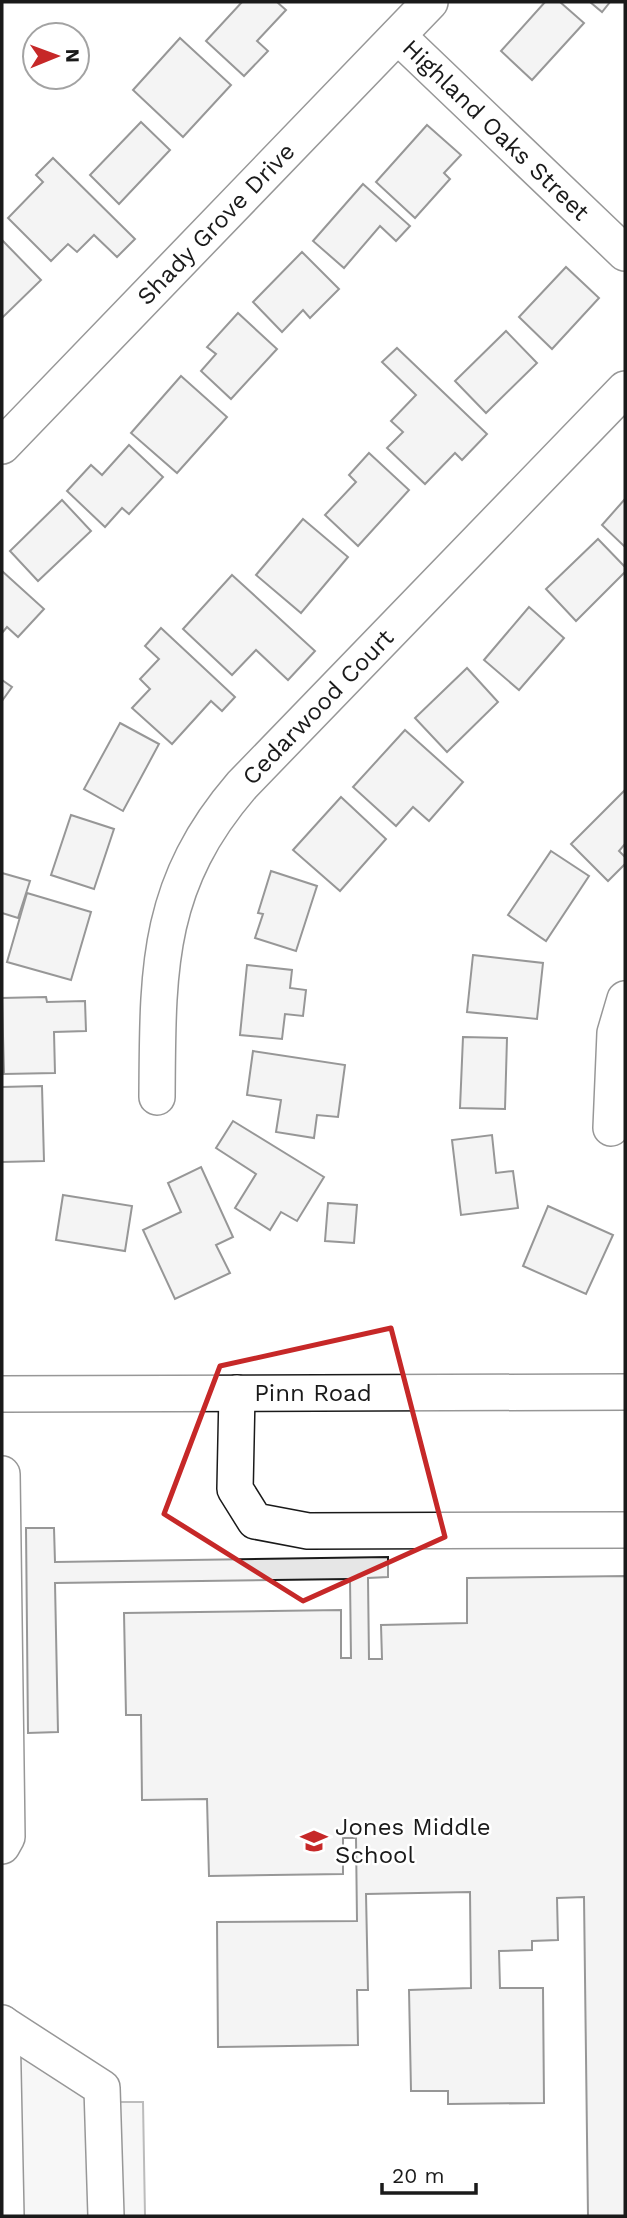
<svg xmlns="http://www.w3.org/2000/svg" width="627" height="2218" viewBox="0 0 627 2218" font-family="'Work Sans',sans-serif">
	<style>
		.built { fill: #ededed; stroke: #6a6a6a; stroke-width: 2 }
		.building { fill: #e6e6e6; stroke: #1a1a1a; stroke-width: 2 }
		.lines { fill: none; stroke-linecap: round; stroke-linejoin: round }
		.minor-casing { stroke: #1a1a1a; stroke-width: 38 }
		.minor { stroke: #fff; stroke-width: 35 }
		.marked { fill: none; stroke: #c62828; stroke-width: 5; stroke-linejoin: round }
		.labels { text-anchor: middle; dominant-baseline: central; stroke-width: 5; stroke-linejoin: round; paint-order: stroke }
		.street-label { font-size: 24px; fill: #1a1a1a; stroke: #fff }
		.poi-label { font-size: 24px; fill: #1a1a1a; stroke: #fff; text-anchor: start }
	</style>
	<rect width="100%" height="100%" fill="#fff"/>
	<!-- built -->
	<polygon class="built" points="2,2035 96,2102 143,2102 145,2216 2,2216"/>
	<!-- building -->
	<g class="building">
		<polygon points="242,2 277,2 286,10 257,41 268,51 244,76 206,41"/>
		<polygon points="545,2 560,2 584,23 532,80 501,51"/>
		<polygon points="590,2 610,2 602,12"/>
		<polygon points="180,38 231,85 183,137 133,90"/>
		<polygon points="141,122 170,150 119,204 90,175"/>
		<polygon points="427,125 461,155 444,173 450,179 415,218 376,182"/>
		<polygon points="53,158 135,239 117,257 94,235 77,252 68,244 51,261 8,218 43,182 36,175"/>
		<polygon points="363,184 410,226 396,241 380,226 344,268 313,241"/>
		<polygon points="2,240 41,280 2,318"/>
		<polygon points="302,252 339,289 310,318 303,310 282,332 253,302"/>
		<polygon points="566,267 599,298 552,349 519,317"/>
		<polygon points="238,313 277,349 231,399 201,371 216,354 207,347"/>
		<polygon points="506,331 537,363 486,413 455,381"/>
		<polygon points="397,348 487,434 462,460 455,453 425,484 387,448 403,432 391,421 416,395 382,362"/>
		<polygon points="181,376 227,417 177,473 131,433"/>
		<polygon points="129,445 163,477 129,514 122,508 105,527 67,491 91,465 102,475"/>
		<polygon points="369,453 409,490 358,546 325,515 356,482 349,475"/>
		<polygon points="625,499 625,547 602,525"/>
		<polygon points="62,500 91,531 38,581 10,551"/>
		<polygon points="303,519 348,557 301,613 256,575"/>
		<polygon points="598,539 625,567 625,572 576,621 546,589"/>
		<polygon points="2,571 44,609 18,637 7,627 2,633"/>
		<polygon points="232,575 315,651 288,680 256,650 232,675 183,629"/>
		<polygon points="529,607 564,638 519,690 484,660"/>
		<polygon points="161,628 235,697 222,711 211,701 172,744 132,708 150,689 140,679 159,659 145,646"/>
		<polygon points="467,668 498,702 447,752 415,718"/>
		<polygon points="2,680 12,687 2,701"/>
		<polygon points="120,723 159,744 123,811 84,789"/>
		<polygon points="405,730 463,782 429,821 413,807 396,826 353,787"/>
		<polygon points="625,790 625,844 619,851 625,857 625,864 608,881 571,844"/>
		<polygon points="341,797 386,839 340,891 293,850"/>
		<polygon points="71,815 114,829 94,889 51,875"/>
		<polygon points="551,851 589,876 546,941 508,915"/>
		<polygon points="271,871 317,886 296,951 255,938 263,914 258,913"/>
		<polygon points="2,873 30,881 18,918 2,913"/>
		<polygon points="27,893 91,912 71,980 7,962"/>
		<polygon points="473,955 543,963 537,1019 467,1012"/>
		<polygon points="247,965 292,970 290,988 306,990 303,1016 285,1014 282,1039 240,1035"/>
		<polygon points="46,997 47,1002 85,1001 86,1031 54,1032 55,1073 4,1074 2,998"/>
		<polygon points="463,1037 507,1038 505,1109 460,1108"/>
		<polygon points="253,1051 345,1065 338,1117 317,1115 314,1138 276,1132 281,1100 247,1095"/>
		<polygon points="42,1086 44,1161 2,1162 2,1087"/>
		<polygon points="233,1121 324,1177 297,1221 281,1212 270,1230 235,1208 256,1174 216,1148"/>
		<polygon points="492,1135 496,1173 513,1171 518,1208 461,1215 452,1140"/>
		<polygon points="201,1167 233,1237 216,1245 230,1273 175,1299 143,1230 181,1212 168,1183"/>
		<polygon points="63,1195 132,1206 125,1251 56,1240"/>
		<polygon points="328,1203 357,1205 354,1243 325,1241"/>
		<polygon points="548,1206 613,1235 586,1294 523,1266"/>
		<polygon points="26,1528 54,1528 55,1562 388,1557 388,1577 368,1578 369,1659 382,1659 381,1625 467,1623 467,1578 625,1576 625,2216 588,2216 584,1897 557,1898 558,1940 532,1941 532,1950 499,1951 500,1988 543,1988 544,2103 448,2104 448,2091 411,2091 409,1990 471,1988 470,1892 366,1894 368,1990 357,1990 358,2045 218,2047 217,1922 357,1921 356,1838 343,1838 343,1874 209,1876 207,1799 142,1800 141,1715 126,1715 124,1613 341,1610 341,1658 351,1658 350,1579 55,1583 58,1732 28,1733"/>
	</g>
	<g class="lines">
		<defs>
			<g id="minor">
				<polyline points="398,36 625,253"/>
				<polyline points="2,446 430,2"/>
				<path d="M157,1097c1,-126 -2,-211 85,-312l383,-396"/>
				<polyline points="611,1128 615,1033 625,999"/>
				<polyline points="237,1393 235,1489 255,1521 308,1531 625,1530"/>
				<polyline points="2,1394 625,1392"/>
				<polyline points="2,1474 7,1837 2,1846"/>
				<polyline points="2,2023 6,2216"/>
				<polyline points="3,2024 102,2088 106,2216"/>
			</g>
		</defs>
		<!-- minor casing -->
		<use href="#minor" class="minor-casing"/>
		<!-- minor -->
		<use href="#minor" class="minor"/>
	</g>
	<!-- marked area -->
	<path d="M0 0H627V2218H0ZM391,1328l54,209 -142,64 -139,-87 56,-148z" fill="#fff" fill-opacity=".55" fill-rule="evenodd"/>
	<path class="marked" d="M391,1328l54,209 -142,64 -139,-87 56,-148z"/>
	<!-- icons -->
	<defs>
		<symbol id="school-bare" viewBox="-9 -9 18 18"><path d="M0-5L7-2L0 1L-7-2ZM-4 1L0 2.5L4 1V4Q0 6-4 4Z" fill="#c62828" stroke="#fff" stroke-width="2.5" paint-order="stroke"/></symbol>
	</defs>
	<g fill-rule="evenodd">
		<use href="#school-bare" x="295" y="1822" width="38" height="38"/>
	</g>
	<g class="labels">
		<!-- street labels -->
		<g class="street-label">
			<text transform="translate(496 130) rotate(44)">Highland Oaks Street</text>
			<text transform="translate(216 224) rotate(-46)">Shady Grove Drive</text>
			<text transform="translate(318 707) rotate(-46)">Cedarwood Court</text>
			<text x="313" y="1393">Pinn Road</text>
		</g>
		<!-- poi labels -->
		<g class="poi-label">
			<text x="335" y="1827">Jones Middle<tspan x="335" dy="28">School</tspan></text>
		</g>
	</g>
	<!-- border -->
	<rect width="627" height="2218" fill="none" stroke="#1a1a1a" stroke-width="7"/>
	<!-- north arrow -->
	<g transform="translate(56 56) rotate(89)"><circle r="33" fill="#ffffff" stroke="#a3a3a3" stroke-width="2"/>
	<path d="M0-5L12 26L0 18L-12 26Z" fill="#c62828"/>
	<text y="-10" font-size="19" font-weight="bold" text-anchor="middle" fill="#1a1a1a">N</text>
	</g>
	<!-- scale -->
	<path d="M382 2183v10h94v-10" fill="none" stroke="#1a1a1a" stroke-width="3.5"/>
	<text x="392" y="2183" font-size="21" fill="#1a1a1a" stroke="#ffffff" stroke-width="5" paint-order="stroke">20 m</text>
</svg>
